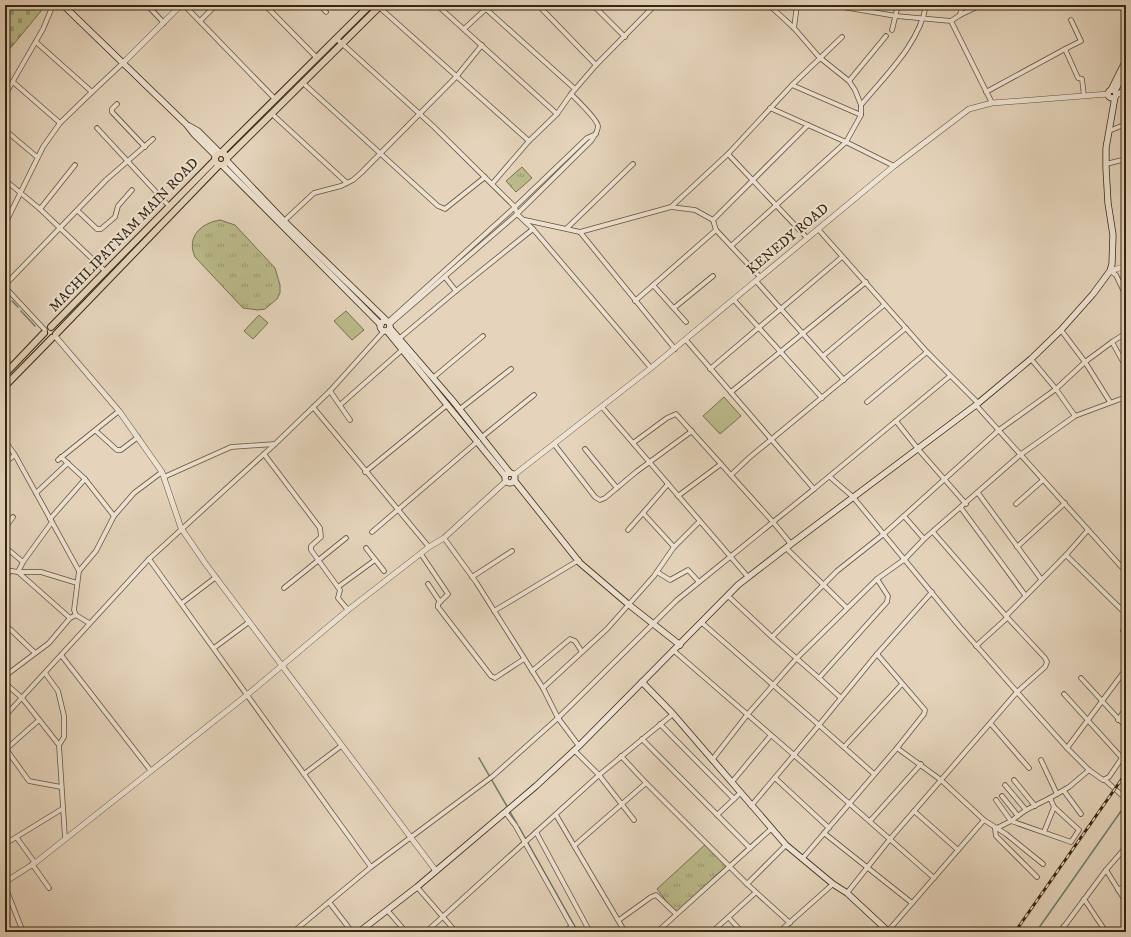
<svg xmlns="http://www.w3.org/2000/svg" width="1131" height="937" viewBox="0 0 1131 937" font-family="'IM FELL DW Pica',serif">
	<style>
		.grass { fill: url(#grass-tufts); stroke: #78704e }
		.cemetery { fill: url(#cemetery-stones); stroke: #78704e }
		.pitch { fill: #bbbb8b; stroke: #78704e }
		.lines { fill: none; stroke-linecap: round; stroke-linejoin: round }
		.stream { stroke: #707e6f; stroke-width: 1.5 }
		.minor-casing { stroke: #62523c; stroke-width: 5.5 }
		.tertiary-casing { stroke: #62523c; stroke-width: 6 }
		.secondary-casing { stroke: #362611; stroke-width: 7 }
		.primary-casing { stroke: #362611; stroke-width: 8 }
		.minor { stroke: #eee3d3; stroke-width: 4 }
		.tertiary { stroke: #eee3d3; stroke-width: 5 }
		.secondary { stroke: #eee3d3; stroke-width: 5.5 }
		.primary { stroke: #e5d4bb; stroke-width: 6 }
		.rail-casing { stroke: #362611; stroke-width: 3 }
		.rail { stroke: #eee3d3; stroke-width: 1.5; stroke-dasharray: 4.5; stroke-linecap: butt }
		.labels { text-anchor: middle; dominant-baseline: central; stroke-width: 4; stroke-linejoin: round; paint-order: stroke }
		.street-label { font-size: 14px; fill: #362611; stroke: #eee3d3 }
	</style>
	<defs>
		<pattern id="grass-tufts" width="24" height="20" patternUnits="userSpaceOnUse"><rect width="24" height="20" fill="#bbbb8b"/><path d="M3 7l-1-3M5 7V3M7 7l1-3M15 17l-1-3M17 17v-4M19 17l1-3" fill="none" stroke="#999870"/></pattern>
		<pattern id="cemetery-stones" width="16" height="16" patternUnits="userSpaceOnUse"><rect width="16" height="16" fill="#bbbb8b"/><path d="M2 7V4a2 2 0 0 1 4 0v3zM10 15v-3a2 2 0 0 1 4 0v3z" fill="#999870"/></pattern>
	</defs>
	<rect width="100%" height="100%" fill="#e5d4bb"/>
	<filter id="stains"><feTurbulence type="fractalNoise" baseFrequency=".005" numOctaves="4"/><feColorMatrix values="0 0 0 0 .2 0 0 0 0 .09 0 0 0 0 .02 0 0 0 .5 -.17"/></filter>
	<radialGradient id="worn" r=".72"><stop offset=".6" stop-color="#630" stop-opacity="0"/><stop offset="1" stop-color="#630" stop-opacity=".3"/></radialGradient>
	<!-- grass -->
	<g class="grass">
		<polygon points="522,167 532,178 516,192 506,181"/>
		<path d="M220,220l15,5 40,43 5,17v8l-3,6 -12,10 -7,1 -15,-2 -48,-51c-9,-20 6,-34 25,-37z"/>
		<polygon points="707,843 730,866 676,914 657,889"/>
	</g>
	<!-- cemetery -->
	<polygon class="cemetery" points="5,5 46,5 8,51 5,48"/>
	<!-- pitch -->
	<g class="pitch">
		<polygon points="346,311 364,330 352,340 334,321"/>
		<polygon points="259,315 268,323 253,339 244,331"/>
		<polygon points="724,397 741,416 720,434 703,416"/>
	</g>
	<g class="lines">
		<!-- stream -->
		<g class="stream">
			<polyline points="12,301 18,307"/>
			<polyline points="21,311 35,326"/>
			<polyline points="479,758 508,808"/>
			<polyline points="510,812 517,824"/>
			<polyline points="519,827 578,932"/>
			<polyline points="1036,932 1126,804"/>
		</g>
		<defs>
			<g id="minor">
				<polyline points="147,5 164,23"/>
				<polyline points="184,5 275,99"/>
				<polyline points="265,5 317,58"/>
				<polyline points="320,5 326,12"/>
				<polyline points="437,5 557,114 571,94"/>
				<polyline points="538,5 596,65"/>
				<polyline points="593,5 625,37"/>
				<polyline points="644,5 650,10"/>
				<polyline points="769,5 794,28 819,57 849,81 855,90 861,105 861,115 846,142 894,166"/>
				<polyline points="831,5 896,16 951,21 960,15 962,5"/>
				<polyline points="379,7 529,141"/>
				<polyline points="486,9 575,89"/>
				<polyline points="960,15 981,5"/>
				<polyline points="1071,20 1081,41 1065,49 1078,78 1082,79 1084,96"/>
				<polyline points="200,21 216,5"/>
				<polyline points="951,21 992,103"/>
				<polyline points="794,28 797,5"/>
				<polyline points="464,29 490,5"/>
				<polyline points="892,30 898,5"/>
				<polyline points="337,39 433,126 515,207 517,214 533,229 651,368"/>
				<polyline points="849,81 886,36"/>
				<polyline points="13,82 60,123"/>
				<polyline points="303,83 438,206 445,209 485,177"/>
				<polyline points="792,85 861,115"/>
				<polyline points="92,92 124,62"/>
				<polyline points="986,92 1065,49"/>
				<polyline points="5,95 43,29 53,5"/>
				<polyline points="117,104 112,109 112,112 145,147"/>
				<path d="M861,105c24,-29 59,-62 65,-100"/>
				<polyline points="272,114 347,183"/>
				<polyline points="97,128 169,206"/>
				<polyline points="5,130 37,157"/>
				<polyline points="1109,131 1126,124"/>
				<polyline points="728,154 807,238"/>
				<polyline points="1106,164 1126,159"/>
				<polyline points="5,180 40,209 105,271"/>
				<polyline points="492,184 529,141 557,114"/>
				<polyline points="671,207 728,154 792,85 842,37"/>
				<polyline points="40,209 75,165"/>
				<polyline points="78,211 97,229 101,229 115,217 118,206 132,190"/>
				<polyline points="525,220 580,232 671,207 695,210 713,220 716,230 760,277"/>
				<polyline points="713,220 808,125"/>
				<polyline points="284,221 314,193 341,186 353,180 361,173 456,77 482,45"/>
				<polyline points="5,224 43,147 60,123 92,92 36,42"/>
				<polyline points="567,228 633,164"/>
				<polyline points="818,229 927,352 978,403"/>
				<polyline points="580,232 675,349"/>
				<polyline points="731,246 846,142 770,108"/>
				<polyline points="1110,271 1116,275 1126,296"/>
				<polyline points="445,277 456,291"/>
				<polyline points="756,281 844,380"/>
				<polyline points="5,285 106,180 153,139"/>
				<polyline points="653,285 686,322"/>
				<polyline points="5,287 45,330"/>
				<polyline points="734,300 822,398"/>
				<polyline points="635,301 716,230"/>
				<polyline points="674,308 713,276"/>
				<polyline points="388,322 515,207 587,138 596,134"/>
				<path d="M390,324l127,-110 74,-73c3,-5 7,-9 7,-15 -1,-7 -21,-26 -27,-32l25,-29 59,-60"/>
				<polyline points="1061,330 1085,362 1112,342"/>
				<polyline points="1126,333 1112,342 1126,367"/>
				<polyline points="400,338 456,291 533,229"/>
				<polyline points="686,340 814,489 950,376"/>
				<polyline points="823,356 884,305"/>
				<polyline points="1031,359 1056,389 1085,362 1110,402"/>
				<polyline points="710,369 842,257"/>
				<polyline points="434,377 483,336"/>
				<polyline points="330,391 350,420"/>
				<polyline points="731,392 866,282"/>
				<polyline points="867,402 927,352"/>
				<polyline points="340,405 402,350"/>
				<polyline points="976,405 1126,572"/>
				<polyline points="313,407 429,547"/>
				<polyline points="602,407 748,577"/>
				<polyline points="460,409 511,369"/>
				<polyline points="896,421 918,449 966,504"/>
				<polyline points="96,431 117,450 121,450 138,437"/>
				<polyline points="482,437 534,395"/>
				<polyline points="5,441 15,455 79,571 74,610 76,615 89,623"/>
				<polyline points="554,444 595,497 600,500 605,498 636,472 692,431"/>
				<polyline points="585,449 617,488"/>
				<polyline points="264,454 320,528 321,537 311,546 311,550 340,590 338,598 348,610"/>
				<polyline points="61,457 85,479 114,516"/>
				<polyline points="58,460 119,411"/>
				<polyline points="5,462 15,455"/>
				<polyline points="365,472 447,405"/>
				<polyline points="731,475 750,457 906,328"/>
				<polyline points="164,477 231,447 275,444"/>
				<polyline points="830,477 853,497 960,627 1017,692 1045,667 1047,662 1045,658 1006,616 933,532"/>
				<polyline points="668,484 643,513 674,547"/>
				<polyline points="36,493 68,463"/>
				<polyline points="978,493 1041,579"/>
				<polyline points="678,496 721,464"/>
				<polyline points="1016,504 1043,480"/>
				<polyline points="961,508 1025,595"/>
				<polyline points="904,516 924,539"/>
				<polyline points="50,519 85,479"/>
				<polyline points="52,522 23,562 18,572 41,572 77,583"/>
				<polyline points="5,528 13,517"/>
				<polyline points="628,530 643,513"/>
				<polyline points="372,532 478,441"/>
				<polyline points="444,538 476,582 543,688 558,718 579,746"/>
				<polyline points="791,544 773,522 814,489"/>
				<polyline points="5,547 23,562"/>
				<polyline points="1017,547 1065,503"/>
				<polyline points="366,548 384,571"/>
				<polyline points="786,548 847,608"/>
				<polyline points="421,554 448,594 438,604 438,607 491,676 495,678 498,676 524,659"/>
				<polyline points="1066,555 1126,614"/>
				<polyline points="149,559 371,867"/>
				<polyline points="5,570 18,572 70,618"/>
				<polyline points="79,571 96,551 114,516 134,493 162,472"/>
				<polyline points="657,572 670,580 688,570 699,582"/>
				<polyline points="472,577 512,551"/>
				<polyline points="5,578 10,571"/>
				<polyline points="428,584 440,602"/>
				<polyline points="338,587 375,560"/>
				<polyline points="284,588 346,538"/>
				<polyline points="728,596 772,637 837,571 885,533 999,430 1056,389 1075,416"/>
				<polyline points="182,603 216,577"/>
				<polyline points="494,611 579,560"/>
				<polyline points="1006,616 1066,555 1088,530"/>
				<polyline points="701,622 819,725 877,654 932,592"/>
				<polyline points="10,629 35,653"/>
				<polyline points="1123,631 1126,628"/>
				<polyline points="772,637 819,678 887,602 888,596 877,579"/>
				<polyline points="976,646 1007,618"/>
				<polyline points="214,648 249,622"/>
				<polyline points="673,650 794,755 819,725 874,774"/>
				<polyline points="877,654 925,710 924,714 897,748"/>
				<polyline points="61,655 151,771"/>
				<polyline points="532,671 570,639 575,641 582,652"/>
				<polyline points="45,673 58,691 64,716 64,737 59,745"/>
				<polyline points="5,676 49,643 70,618 76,615"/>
				<polyline points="819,678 841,698"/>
				<polyline points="1081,678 1126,727"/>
				<polyline points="5,683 22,698 59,745 65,838"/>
				<polyline points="543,688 607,629 654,576 674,547 700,521"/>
				<polyline points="1064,694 1122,758"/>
				<polyline points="5,716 149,559 275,444 330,391 384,331"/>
				<polyline points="1118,720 1126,708"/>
				<polyline points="660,724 734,799 740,793"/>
				<polyline points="991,724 1029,768"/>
				<polyline points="642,739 750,848"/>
				<polyline points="844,747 902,684"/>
				<polyline points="1067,748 1089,770 1103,780 1109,777 1126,752"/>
				<polyline points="6,749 29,781 61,787"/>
				<polyline points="5,750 39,720"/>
				<polyline points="574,750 599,775 634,820"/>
				<polyline points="621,756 646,783 747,884 786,845"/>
				<polyline points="712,760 747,715 796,659 877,579 905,559 924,539 1020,455 1075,416 1126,397"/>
				<polyline points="1041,760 1057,794"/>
				<polyline points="304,774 341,746"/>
				<polyline points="775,778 829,828"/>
				<polyline points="1014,780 1035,806"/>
				<polyline points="1105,780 1126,799"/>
				<polyline points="732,782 771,735"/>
				<polyline points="1005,785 1026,810"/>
				<polyline points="1064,791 1081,814"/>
				<polyline points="1002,796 1018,816"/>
				<polyline points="1050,798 1069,787 1089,770"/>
				<polyline points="996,800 1011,821 1026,810 1050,798 1054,807 1079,830 1071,842 1011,821 995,829 996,836 1037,877"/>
				<polyline points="751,806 794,755 934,878"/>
				<polyline points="914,811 958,850"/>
				<polyline points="505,812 515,825 575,932"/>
				<polyline points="556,815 625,932"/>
				<polyline points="717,815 734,799"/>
				<polyline points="984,820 1006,834 1043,864"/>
				<polyline points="870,821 921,764"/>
				<polyline points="536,832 590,932"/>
				<polyline points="1044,832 1054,807"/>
				<polyline points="824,833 912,903"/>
				<polyline points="17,838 35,863"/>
				<polyline points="5,844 62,809"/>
				<polyline points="575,845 646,783"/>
				<polyline points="802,859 897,748 941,780 984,820 888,931"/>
				<polyline points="32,864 49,888"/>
				<polyline points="1106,870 1126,902"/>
				<polyline points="747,884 790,923"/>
				<polyline points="5,886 23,932"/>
				<polyline points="417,887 456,932"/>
				<polyline points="1118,890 1126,885"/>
				<polyline points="847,893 890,839 1017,692 1067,748 1126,669"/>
				<polyline points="1084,899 1106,932"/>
				<polyline points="329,902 352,932"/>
				<polyline points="388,911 406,932"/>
				<polyline points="729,918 742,932"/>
				<polyline points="619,920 651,897 656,895 676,914"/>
				<polyline points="1064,926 1068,932"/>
				<polyline points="293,932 371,867 493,776 558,718 677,600 773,522 676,414 667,418 633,443"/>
				<polyline points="426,932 599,775 673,714"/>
				<polyline points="564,932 572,926"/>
				<polyline points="657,932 771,829"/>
				<polyline points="712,932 755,893"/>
				<polyline points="779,932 833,884"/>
				<polyline points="1060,932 1106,870 1126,847"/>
			</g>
			<g id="tertiary">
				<polyline points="124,62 181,5"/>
				<polyline points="1116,95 1126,90"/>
				<polyline points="1110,271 1126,266"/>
				<polyline points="55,336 119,411 162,472 181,528 205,563 436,871"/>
				<polyline points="514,475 651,368 894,166 969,109 992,103 1108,94"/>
				<polyline points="5,882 35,863 151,771 247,695 348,610 429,547 444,538 506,481"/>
			</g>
			<g id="secondary">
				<polyline points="63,5 187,125 194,134 216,156"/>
				<circle cx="1112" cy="94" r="4"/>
				<polyline points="1111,90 1126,60"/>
				<polyline points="1115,91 1126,69"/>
				<polyline points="189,126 198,131 220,153"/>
				<polyline points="227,161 284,221 387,321"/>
				<polyline points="222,165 381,325"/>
				<circle cx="385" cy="326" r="5"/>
				<polyline points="390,328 453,401 510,473"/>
				<polyline points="387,331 505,476"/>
				<circle cx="510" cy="478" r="5"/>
				<polyline points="514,480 580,563 628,604 680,645"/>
				<polyline points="642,682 673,714 786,845 833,884 847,893 889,932"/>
				<polyline points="359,932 417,887 536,786 579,746 738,585 791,544 976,405 1031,359 1061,330 1093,294 1110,271 1112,264 1113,235 1108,203 1106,168 1106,148 1115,97"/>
			</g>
			<g id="primary">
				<circle cx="221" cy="159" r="6"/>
				<polyline points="221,153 370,5"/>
				<polyline points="227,158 381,5"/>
				<polyline points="51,327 215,160"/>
				<polyline points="56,334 219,165"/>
				<polyline points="5,374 44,333"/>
				<polyline points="5,386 52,338"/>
			</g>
		</defs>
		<!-- minor casing -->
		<use href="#minor" class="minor-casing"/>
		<!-- tertiary casing -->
		<use href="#tertiary" class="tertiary-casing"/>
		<!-- secondary casing -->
		<use href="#secondary" class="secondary-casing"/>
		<!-- primary casing -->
		<use href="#primary" class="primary-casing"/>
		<!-- minor -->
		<use href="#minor" class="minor"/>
		<!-- tertiary -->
		<use href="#tertiary" class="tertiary"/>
		<!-- secondary -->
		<use href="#secondary" class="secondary"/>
		<!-- primary -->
		<use href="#primary" class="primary"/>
		<defs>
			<polyline id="rail" points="1015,932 1126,773"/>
		</defs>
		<!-- rail casing -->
		<use href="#rail" class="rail-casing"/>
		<!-- rail -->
		<use href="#rail" class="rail"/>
	</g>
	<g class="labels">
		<!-- street labels -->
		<g class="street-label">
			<text transform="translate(124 235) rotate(-46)">MACHILIPATNAM MAIN ROAD</text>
			<text transform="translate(788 239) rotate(-40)">KENEDY ROAD</text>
		</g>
	</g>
	<!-- margin -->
	<rect width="1131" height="937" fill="none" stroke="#e5d4bb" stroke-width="20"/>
	<rect x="6" y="6" width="1119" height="925" fill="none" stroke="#362611" stroke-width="2"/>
	<rect x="10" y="10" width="1111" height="917" fill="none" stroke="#362611"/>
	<rect width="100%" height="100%" filter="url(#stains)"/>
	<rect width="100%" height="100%" fill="url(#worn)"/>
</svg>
